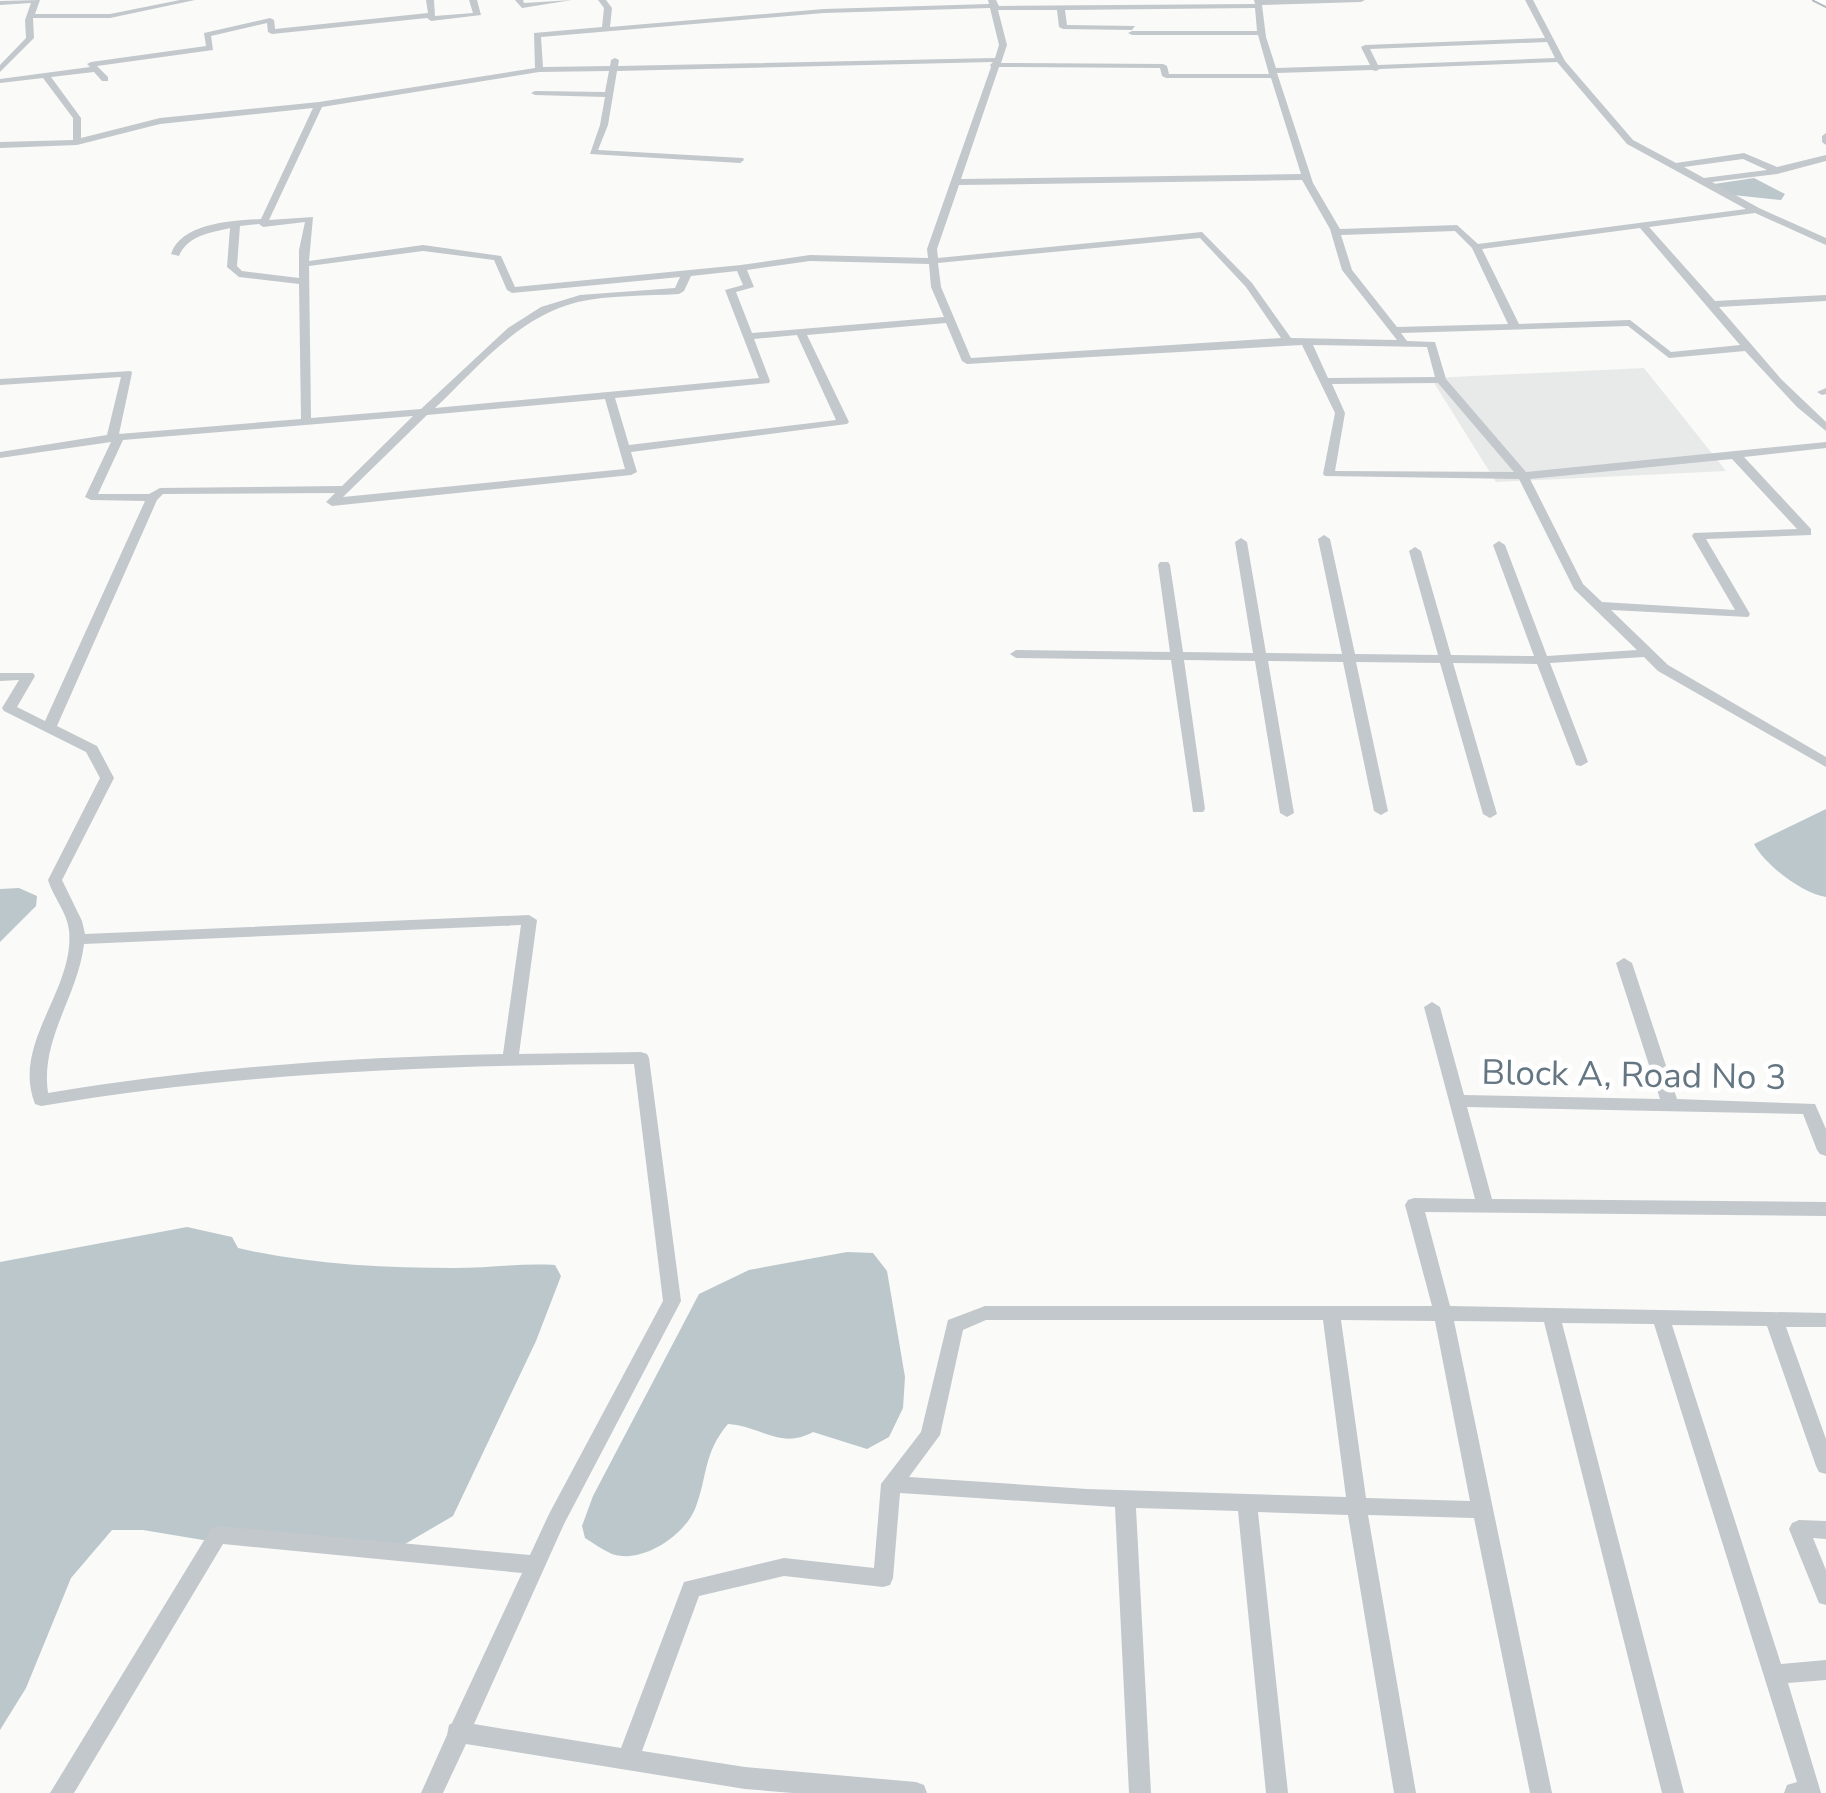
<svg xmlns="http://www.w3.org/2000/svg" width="1826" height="1793" viewBox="0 0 1826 1793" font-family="'Nunito Sans',sans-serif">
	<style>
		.built { fill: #e8e9e9 }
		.water { fill: #bbc7cb }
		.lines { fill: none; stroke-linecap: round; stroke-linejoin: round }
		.secondary-casing { stroke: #b3babf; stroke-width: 4 }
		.minor { fill: #c3c8cc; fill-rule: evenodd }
		.secondary { fill: #fff; fill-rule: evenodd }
		.labels { text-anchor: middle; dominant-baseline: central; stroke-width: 10; stroke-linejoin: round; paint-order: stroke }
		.street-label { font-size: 35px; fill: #657683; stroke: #fff }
	</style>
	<rect width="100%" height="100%" fill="#fafaf8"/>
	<!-- built -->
	<polygon class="built" points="1644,368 1726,471 1496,482 1431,378"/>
	<!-- water -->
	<g class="water">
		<polygon points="1754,178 1785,194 1781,200 1733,195 1714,184"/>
		<path d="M1826,809v88c-23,-3 -61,-32 -72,-53z"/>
		<polygon points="19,888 37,896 36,906 0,942 0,889"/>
		<path d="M187,1227l45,10 6,11c69,16 145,20 216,20 34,0 67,-5 101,-3l6,11 -25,65 -83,175 -48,28 -190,-2 -72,-12h-31l-41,48 -45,110 -26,42v-468z"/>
		<path d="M847,1252l26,1 14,18 18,106 -2,31 -14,29 -22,12 -54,-17c-33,18 -52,-6 -85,-8 -25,29 -20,52 -33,85 -12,28 -54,55 -83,45 -9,-4 -19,-11 -27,-16l-3,-12 11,-30 106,-202 50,-24z"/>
	</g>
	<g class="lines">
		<defs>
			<polygon id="secondary" points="1814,0 1826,0 1826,6"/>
		</defs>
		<!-- secondary casing -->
		<use href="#secondary" class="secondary-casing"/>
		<!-- minor -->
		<g class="minor">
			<polygon points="40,0 35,14 110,14 180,0 195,0 110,18 33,18 34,38 0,72 0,65 26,38 25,20 31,3 0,5 0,1"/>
			<path d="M426,0h8l1,16 38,-3 -4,-13h8l4,15 -50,6 -4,-3 -155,16 -4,-2 -1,-9 -56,13 2,14 -116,16 11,11v4h-6l-8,-9 -43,5 30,41v20l79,-20 159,-16 216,-34 -1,-35 68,-6 2,-19 -6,-8h8l6,8 -2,19 214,-18 165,-5 -1,-4h8l3,6 256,-2 -1,-4h111l-4,2 -99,3 4,32 10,31 94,-3 -9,-18 4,-2 180,-7 -20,-38h8l32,61 68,79 43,23 68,-10 33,14 49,-12v6l-49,13 -65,8 47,26 67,30v7l-71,-32 -106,14 66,74 111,-6v6l-107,6 62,72 45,43v9l-29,-24 -52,-56 -76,7 -41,-32 -227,7 6,8 28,1 11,37 80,93 300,-30v6l-82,9 67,72v6l-105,4 44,75 -2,3 -137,-7 57,55 158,92v10l-168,-96 -14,-14 -94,6 38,99 -7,4 -5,-1 -39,-101 -84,-1 44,151 -7,4 -7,-4 -43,-151 -84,-1 32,149 -7,4 -7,-4 -31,-149 -75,-1 26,152 -7,4 -7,-4 -25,-152 -71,-1 21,149 -2,3h-10l-22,-152 -155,-2 -6,-4 6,-4 154,2 -12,-87 2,-3h8l2,3 13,87 70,1 -18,-111 6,-4 6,4 19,111 76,1 -24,-115 6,-4 6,4 25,115 83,1 -29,-104 6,-4 6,4 30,104 83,1 -41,-111 6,-4 6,4 42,111 90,-6 -63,-61 -55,-110 -194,-3 -2,-2 12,-61 -33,-68 -335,19 -5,-3 -16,-38 -139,12 42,87 -2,2 -216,28 6,20 -6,3 -299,31 -6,-4 9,-9 -172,1 -6,6 -100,226 40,20 17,32 -52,102 20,41 3,13 444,-19 8,5 -18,134 122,-2 6,2 2,4 32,243 -117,223 -90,200 147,24 63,-166 100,-24 90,10 7,-84 40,-52 27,-112 37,-14h447l-27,-101 3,-5 6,-2 61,1 -51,-192 8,-5 8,5 24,88 196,4 -44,-136 8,-5 8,5 45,136 138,5 11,25v27l-6,-2 -3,-4 -14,-36 -336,-7 25,92 334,3v14l-401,-4 25,94 376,7v14h-40l40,112v35l-7,-2 -3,-6 -49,-140 -95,-1 109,339 45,-4v20l-38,3 33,110h-37l3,-8 10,-3 -143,-458 -92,-1 122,470h-22l-118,-471 -90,-1 98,472h-22l-56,-275 -106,-3 48,278h-22l-46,-278 -90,-3 30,281h-22l-28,-282 -102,-3 15,285h-22l-14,-286 -215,-14 -7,85 -3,7 -7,2 -99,-11 -85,20 -57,155 103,16 171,15 8,3 3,8h-134l-48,-4 -279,-45 -23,49h-22l26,-58 2,-10 3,-2 70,-150 -299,-29 -149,249h-24l161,-264 7,-3 312,29 19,-41 114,-213 -29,-237c-199,1 -397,9 -593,42l-6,-2c-24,-61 40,-113 34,-174 -2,-18 -16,-33 -21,-50l52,-102 -14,-26 -82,-41 -2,-3 17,-28 -19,1v-8h33l2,3 -18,31 28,14 100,-220 -54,-1 -6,-3 26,-55 -111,16v-6l107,-17 14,-58 -121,8v-6l131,-8 1,2 -13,61 182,-15 -2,-135 -60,-7 -12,-10 3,-39c-20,5 -42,7 -51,28l-8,-2c11,-32 62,-33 90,-35l52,-111 -153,16 -83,21 -77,3v-6l73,-2v-22l-30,-40 -43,5v-4l90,-12 -3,-3 4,-2 115,-16 -2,-13 66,-15 4,2 1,9 153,-16zM990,8l9,37 -4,13 -377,8 1,-6 -4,-2 -4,2 -1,6 -67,1 -2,-30 283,-24zM1255,8l2,23h-125l-4,2 4,2h126l11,39h-100l-2,-8 -4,-2 -162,-1 6,-18 -9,-35h59l2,17 4,2 69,1 3,-4 -68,-1 -2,-15zM1547,42l8,16 -177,7 -8,-16zM993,62l-3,3 1,2 -64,182 1,9 -118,-3 -69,10 -226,22 -14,-31 -78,-11 -114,16 4,-44 -44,3 53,-113 217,-35 70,-1 -4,21 -70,-1 -4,2 4,2 70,2 -5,28 -10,29 150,9 4,-3 -1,-2 -145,-8 10,-25 9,-54zM1557,62l70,82 119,65 -268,35 -21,-19 -117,4 -27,-46 -36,-110 95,-3 4,1 4,-2zM999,67l161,1 2,8 4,2h105l30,96 -340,5zM1743,159l24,11 -63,8 -20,-11zM1302,180l28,49 12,41 55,70 -106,-2 -39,-55 -50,-51 -264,26 -1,-9 22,-64zM305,222l-6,28v28l-57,-7 -5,-5 3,-40 19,-2 4,3zM1640,228l100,117 -69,7 -41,-32 -111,4 -37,-75zM1455,231l17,17 36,76 -111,3 -45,-57 -11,-35zM1200,238l46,49 35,51 -310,20 -30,-71 -3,-24zM423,251l71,9 13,30 5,3 168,-16 -5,11 -95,7 -39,12 -33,21 -87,81 -110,9 -2,-152zM810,261l119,3 2,23 13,30 -192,16 -16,-41 18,-5 -7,-17zM737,271l6,14 -18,5 34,88 -324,30c42,-40 84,-92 143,-106 30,-7 69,-6 101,-8l5,-3 7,-15zM797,335l39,85 -207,25 -14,-47 154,-15 1,-2 -16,-42zM1313,345l114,2 8,30 -107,1zM1438,383l76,89 -179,-1 10,-58 -13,-29zM605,399l20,70 -282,28 84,-82zM413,416l-71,70 -182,2 -11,6h-51l25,-54zM1732,459l65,70 -103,4 -2,3 43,74 -133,-8 -19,-18 -53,-105zM521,925l-18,129c-153,3 -304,14 -455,39 -8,-54 30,-97 36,-149zM986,1320h337l23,177 -259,-8 -178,-12 31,-42 23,-105zM1341,1320l94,1 35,180 -104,-3z"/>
			<polygon points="515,0 523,0 524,3 572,0 522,8"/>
			<polygon points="1826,133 1826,145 1822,142 1822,136"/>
			<polygon points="1826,388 1826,394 1822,395 1817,392"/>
			<polygon points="1799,1520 1826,1521 1826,1539 1813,1538 1826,1570 1826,1605 1819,1603 1789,1529 1792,1523"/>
		</g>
		<!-- secondary -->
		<use href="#secondary" class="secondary"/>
	</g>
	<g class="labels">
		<!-- street labels -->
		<g class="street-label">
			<text transform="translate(1634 1075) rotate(1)">Block A, Road No 3</text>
		</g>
	</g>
</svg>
